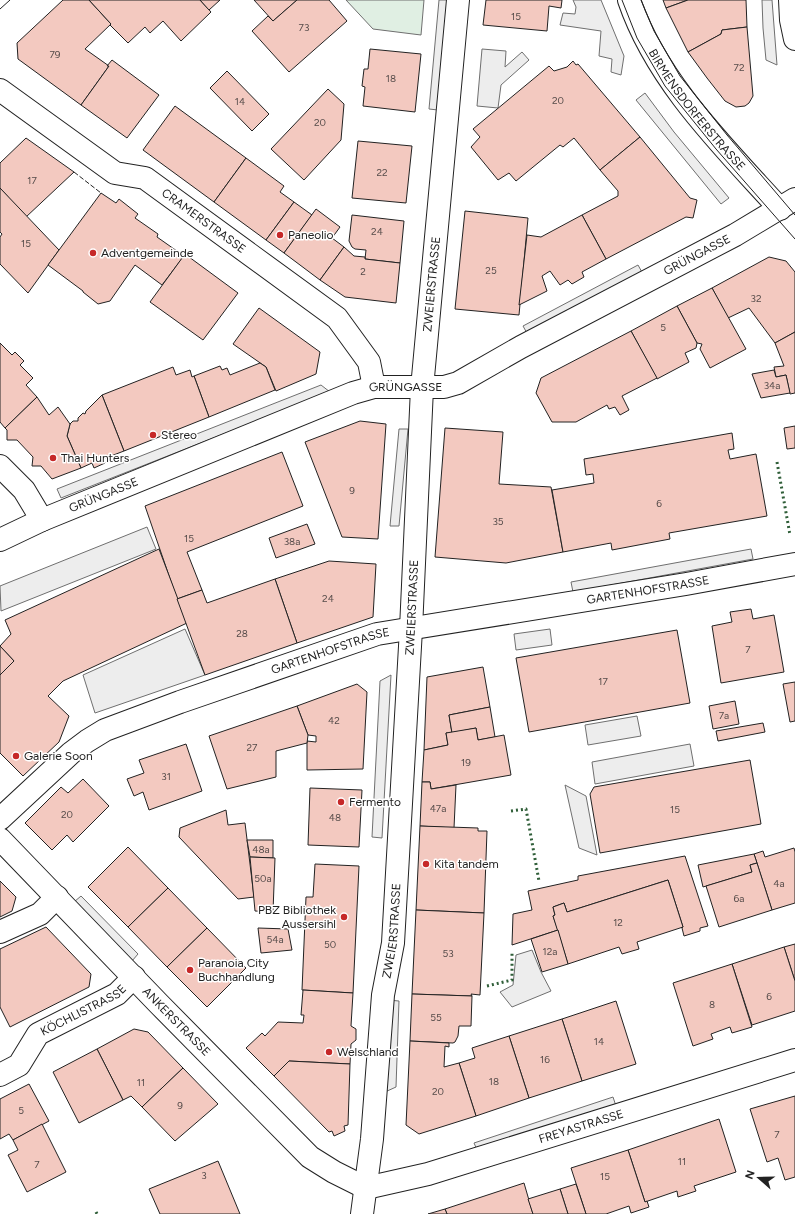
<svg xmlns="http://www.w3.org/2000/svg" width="795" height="1214" viewBox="0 0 795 1214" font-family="Figtree,sans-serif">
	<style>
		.green { fill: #e0efe3; stroke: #6f6f6f }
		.parking { fill: #ededed; stroke: #6f6f6f }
		.building { fill: #f3c9c0; stroke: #222 }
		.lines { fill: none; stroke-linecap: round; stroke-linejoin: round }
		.minor-casing { stroke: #222; stroke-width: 24 }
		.tertiary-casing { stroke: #222; stroke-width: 24 }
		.minor { stroke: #fff; stroke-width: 22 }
		.tertiary { stroke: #fff; stroke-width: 22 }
		.tram { stroke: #222; stroke-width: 1 }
		.hedge { stroke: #2f5e38; stroke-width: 3; stroke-dasharray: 2 3; stroke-linecap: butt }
		.fence { stroke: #222; stroke-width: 1; stroke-dasharray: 5 2; stroke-linecap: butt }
		.poi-dot { fill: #c62828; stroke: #fff; stroke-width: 1.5 }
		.labels { text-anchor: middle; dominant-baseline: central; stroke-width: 3; stroke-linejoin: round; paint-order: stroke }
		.number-label { font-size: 10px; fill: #564c4a }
		.street-label { font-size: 12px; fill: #222; stroke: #fff }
		.poi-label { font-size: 12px; fill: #222; stroke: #fff; text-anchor: start }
	</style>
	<rect width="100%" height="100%" fill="#fff"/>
	<!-- green -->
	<polygon class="green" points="346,0 424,0 421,35 373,29"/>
	<!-- parking -->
	<g class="parking">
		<polygon points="439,0 448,0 438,110 429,109"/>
		<polygon points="573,0 601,0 624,56 621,75 611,72 612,59 599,56 601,31 560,25 563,13 575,14 576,7"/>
		<polygon points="762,0 772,0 777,65 766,60 763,28"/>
		<polygon points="482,49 506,51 505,67 522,52 529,60 501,85 498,108 477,106"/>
		<polygon points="645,93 674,132 729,198 721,204 636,100"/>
		<polygon points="638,265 643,274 528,335 523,326"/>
		<polygon points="321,385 330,392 61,498 57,489"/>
		<polygon points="399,429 408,429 399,526 390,526"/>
		<polygon points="147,527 156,549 1,611 0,586"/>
		<polygon points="751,549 753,559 573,592 571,582"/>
		<polygon points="185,629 205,675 95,713 83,675"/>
		<polygon points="550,629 552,645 516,650 514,634"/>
		<polygon points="391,675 382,838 372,837 380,681"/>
		<polygon points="637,716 641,736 588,745 585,725"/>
		<polygon points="690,744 694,766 595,784 592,762"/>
		<polygon points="565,785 586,796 597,855 579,848"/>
		<polygon points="81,896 138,954 132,961 74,902"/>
		<polygon points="532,950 541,972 551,991 512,1007 500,992 513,985 516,955"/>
		<polygon points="388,1000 399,1001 396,1087 385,1092"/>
		<polygon points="613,1097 616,1106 478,1152 474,1143"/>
	</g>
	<!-- building -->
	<g class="building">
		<polygon points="63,0 89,0 111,24 85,49 109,66 81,105 18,59 17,43"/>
		<polygon points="89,0 200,0 211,12 181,41 163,21 150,33 145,27 128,43 110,25 111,24"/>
		<polygon points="200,0 220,0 209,10"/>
		<polygon points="254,0 297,0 273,21"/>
		<polygon points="297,0 329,0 347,21 289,72 252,31 268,16 273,21"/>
		<polygon points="486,0 562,0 561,8 549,6 547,31 483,25"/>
		<polygon points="663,0 688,0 666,8"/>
		<polygon points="688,0 746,0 747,27 722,30 721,34 688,52 666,8"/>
		<polygon points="747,27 753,96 749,103 745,106 736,107 725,101 707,78 688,52 721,34 722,30"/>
		<polygon points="370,49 421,54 415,112 363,106 365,87 362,86 364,69 368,69"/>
		<polygon points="112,60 159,95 127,138 81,105 109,66 107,66"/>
		<polygon points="573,61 576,65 578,64 640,137 600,170 574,138 563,147 560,145 516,181 509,173 498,180 471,147 480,137 473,129 549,66 554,71 567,67"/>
		<polygon points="227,71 269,114 252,131 210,88"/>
		<polygon points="328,89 344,104 341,140 304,180 271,149"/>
		<polygon points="175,106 246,158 214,202 143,150"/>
		<polygon points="640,137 690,198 697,200 693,218 686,217 606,259 582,215 618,196 618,191 600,170"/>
		<polygon points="26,138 74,172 26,217 0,188 0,163"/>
		<polygon points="358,141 412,146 406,203 352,198"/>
		<polygon points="246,158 284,186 280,192 294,202 266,240 214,202"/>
		<polygon points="0,188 59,250 28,293 0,264 0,237 2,234 0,232"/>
		<polygon points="101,193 116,203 119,199 138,214 135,218 158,234 157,237 184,256 162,285 135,265 110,301 98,304 83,292 83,291 48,265"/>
		<polygon points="294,202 312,215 284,253 266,240"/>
		<polygon points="316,209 340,227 332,238 344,247 320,280 284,253"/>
		<polygon points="465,211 528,218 519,315 455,309"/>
		<polygon points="352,215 404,221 400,263 365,259 366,250 355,249 352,247 349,241"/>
		<polygon points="582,215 606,259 582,272 584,277 572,284 568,280 560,285 550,271 542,276 547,291 519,305 527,235 541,237"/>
		<polygon points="344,247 354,256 365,257 365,259 400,263 396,303 345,297 320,280"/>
		<polygon points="185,254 238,293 203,340 150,302"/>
		<polygon points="769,257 786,261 795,272 795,332 775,343 749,308 728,318 712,288"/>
		<polygon points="712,288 746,349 710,368 700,349 702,344 697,343 677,306"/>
		<polygon points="677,306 697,343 696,348 685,353 689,362 657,379 631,331"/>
		<polygon points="259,308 320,352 316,374 276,391 266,367 233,344"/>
		<polygon points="631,331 657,378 622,396 629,410 620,415 615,407 609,409 607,405 576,422 552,422 536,393 541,378"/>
		<polygon points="795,332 795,393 790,394 786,375 776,377 774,367 784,366 775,343"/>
		<polygon points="0,343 12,355 15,352 24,361 20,365 33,378 26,385 37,397 5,428 0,422"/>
		<polygon points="260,363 266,367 275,390 209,417 194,376 220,366 222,370 227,368 230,375"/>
		<polygon points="173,367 176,375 190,370 192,377 194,376 209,417 124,451 102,395"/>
		<polygon points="774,370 776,377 786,375 790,393 761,398 752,374"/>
		<polygon points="102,395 124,451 103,459 105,463 94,468 92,463 81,468 67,436 70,424 73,421 78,421 78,418 83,413 85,414 86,411"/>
		<polygon points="37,397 49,415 58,407 70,424 67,436 81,468 52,479 41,466 32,466 33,457 17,440 7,440 7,430 5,428"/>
		<polygon points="360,421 386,424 378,539 342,537 305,442"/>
		<polygon points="795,426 795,448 787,449 784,428"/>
		<polygon points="445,428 503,432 499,484 551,487 563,552 506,563 435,557"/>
		<polygon points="732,433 734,449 728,450 730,459 756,454 767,516 669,533 670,539 612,550 611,543 563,552 552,490 594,483 593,474 586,475 584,459"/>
		<polygon points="282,452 303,506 187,552 202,590 177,599 145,506"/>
		<polygon points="307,524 315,544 276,558 269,538"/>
		<polygon points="159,549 187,623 63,681 48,696 69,716 59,742 23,776 0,753 0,675 14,661 0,646 11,634 5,620"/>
		<polygon points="329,561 376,564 373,617 297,643 275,579"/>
		<polygon points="275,579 297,643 205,675 177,599 202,590 207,603"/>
		<polygon points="751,609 753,619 774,615 784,672 721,683 712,626 732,622 730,612"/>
		<polygon points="677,630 690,703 529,732 516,658"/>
		<polygon points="0,646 14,661 0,675"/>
		<polygon points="483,667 490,707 449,715 452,733 446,733 448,745 424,750 427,677"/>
		<polygon points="795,682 795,721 790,722 783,684"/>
		<polygon points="357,684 367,692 363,769 307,770 307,741 316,742 316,736 308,735 297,706"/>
		<polygon points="735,701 739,724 713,729 709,706"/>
		<polygon points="297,706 308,735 307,743 276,751 276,777 227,789 209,736"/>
		<polygon points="490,707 495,737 478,740 476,728 452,733 449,715"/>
		<polygon points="763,723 765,732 718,741 716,731"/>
		<polygon points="476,728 478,740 504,735 511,775 431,789 430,782 422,782 424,750 448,745 446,733"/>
		<polygon points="186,744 202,791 149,810 143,792 134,796 127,779 144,773 139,760"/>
		<polygon points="750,760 761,824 600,853 590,794 594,787"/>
		<polygon points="83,779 109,806 73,842 67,835 52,850 25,823 61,787 68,793"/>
		<polygon points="422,782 430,782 431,789 456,785 454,828 420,826"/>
		<polygon points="310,788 362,790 359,847 308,845"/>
		<polygon points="226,810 228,825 245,823 254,897 238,899 179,837 180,828"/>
		<polygon points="420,826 478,828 478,831 487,831 484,913 416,910"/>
		<polygon points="247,840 273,840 273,858 250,857"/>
		<polygon points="128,847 168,888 128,927 88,887"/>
		<polygon points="794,848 795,852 795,903 772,910 754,854 763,851 765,857"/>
		<polygon points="754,854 757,863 750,865 752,872 703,887 698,865"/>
		<polygon points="685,856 708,926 700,928 700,931 684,936 682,928 683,927 668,880 567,912 564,903 553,907 555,915 553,916 558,930 512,945 513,914 532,910 528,891 578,880 578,876"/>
		<polygon points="250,857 275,858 273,912 255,911"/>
		<polygon points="757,863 772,910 719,927 706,886 752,872 750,865"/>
		<polygon points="315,864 359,866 353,993 302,990 306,897 313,897"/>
		<polygon points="668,880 683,927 637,942 639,949 622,954 619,947 568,964 553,916 555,915 553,907 564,903 567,912"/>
		<polygon points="0,881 16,897 12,911 0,917"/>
		<polygon points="168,888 207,928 167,967 128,927"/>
		<polygon points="416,910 484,913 480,995 471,994 472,996 412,994"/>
		<polygon points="46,927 91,974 89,987 10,1027 0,1007 0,949"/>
		<polygon points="207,928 246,968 207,1007 167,967"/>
		<polygon points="258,928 288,929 292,950 261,953"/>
		<polygon points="558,930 568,964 542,972 531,939"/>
		<polygon points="795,944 795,981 784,947"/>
		<polygon points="784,947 795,981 795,1011 752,1025 732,964"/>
		<polygon points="732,964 752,1027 732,1033 730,1027 711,1034 713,1039 693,1046 673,983"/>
		<polygon points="303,990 353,993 351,1026 356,1029 356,1040 351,1044 350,1064 289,1061 274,1076 246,1048 262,1033 265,1036 278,1022 303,1023 304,1015 301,1015"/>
		<polygon points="412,994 472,996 471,1026 459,1026 458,1036 455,1042 453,1043 410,1041"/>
		<polygon points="616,1001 636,1064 582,1081 562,1019"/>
		<polygon points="562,1019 582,1081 529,1098 509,1036"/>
		<polygon points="134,1029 148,1032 183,1068 142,1107 131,1096 123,1100 97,1049"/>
		<polygon points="509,1036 529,1098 476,1116 459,1063 475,1058 472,1048"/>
		<polygon points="410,1041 449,1043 449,1047 445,1046 444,1067 459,1063 476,1116 419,1134 406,1125"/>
		<polygon points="97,1049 123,1100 79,1123 53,1072"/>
		<polygon points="289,1061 350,1064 348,1125 344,1126 345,1131 334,1136 332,1131 329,1132 274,1076"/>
		<polygon points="183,1068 218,1104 175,1141 142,1107"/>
		<polygon points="29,1084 49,1121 13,1140 9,1134 0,1139 0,1099"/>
		<polygon points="795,1096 795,1177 785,1180 778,1158 767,1162 750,1109"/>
		<polygon points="719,1119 736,1172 694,1186 696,1191 678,1197 677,1191 645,1202 628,1150"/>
		<polygon points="42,1124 66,1172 27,1192 8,1155 18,1150 13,1140"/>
		<polygon points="628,1150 645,1202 647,1201 649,1207 631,1213 629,1206 606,1214 586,1214 571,1168"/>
		<polygon points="218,1161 240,1214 160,1214 149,1189"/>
		<polygon points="524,1183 533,1214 447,1214 445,1209"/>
		<polygon points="576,1184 586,1214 568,1214 560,1189"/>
		<polygon points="560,1189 568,1214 533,1214 528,1199"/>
		<polygon points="445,1209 447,1214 428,1214"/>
	</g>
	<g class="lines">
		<defs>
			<g id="minor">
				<path id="s1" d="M629,0c28,82 94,146 151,209"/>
				<path id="s2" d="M0,90l115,83 30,5 192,140 32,44 5,25"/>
				<polyline points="0,466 24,490 42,520"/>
				<path id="s3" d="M0,540l42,-20 311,-127 21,-6h70l14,-4 63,-36 214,-112 60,-36"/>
				<path id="s4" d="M0,819l71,-66 16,-12 18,-11 75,-28 197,-68 309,-50 109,-20"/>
				<path id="s5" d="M0,839l159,165 151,153 24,15 32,16 62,-14 367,-114"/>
				<polyline points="0,932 40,914 57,897"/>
				<path id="s6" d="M0,1075l19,-10 19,-31 79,-40 17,-17"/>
			</g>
			<g id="tertiary">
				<polyline points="790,0 791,20 795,39"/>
				<path id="s7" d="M362,1214l10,-75 11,-144 10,-52 18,-314 11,-241 36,-388"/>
			</g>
		</defs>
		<!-- minor casing -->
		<use href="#minor" class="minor-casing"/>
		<!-- tertiary casing -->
		<use href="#tertiary" class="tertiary-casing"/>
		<!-- minor -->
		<use href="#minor" class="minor"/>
		<!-- tertiary -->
		<use href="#tertiary" class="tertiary"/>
		<!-- tram -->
		<g class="tram">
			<polyline points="622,0 637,38 665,86 716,149 795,239"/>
			<polyline points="641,0 654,31 680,76 727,135 795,215"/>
			<polyline points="0,9 10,0"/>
		</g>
		<!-- hedge -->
		<g class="hedge">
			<polyline points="777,462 790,535"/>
			<polyline points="511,811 526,809 539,881"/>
			<polyline points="487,986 512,980 512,952"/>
			<polyline points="96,1212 97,1214"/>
		</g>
		<!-- fence -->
		<polyline class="fence" points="74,172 101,193"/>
	</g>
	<!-- markers -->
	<g class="poi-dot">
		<circle cx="280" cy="235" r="4"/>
		<circle cx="93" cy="253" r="4"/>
		<circle cx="153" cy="435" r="4"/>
		<circle cx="53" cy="458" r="4"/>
		<circle cx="16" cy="756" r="4"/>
		<circle cx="341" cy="802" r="4"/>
		<circle cx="426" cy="864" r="4"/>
		<circle cx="344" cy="917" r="4"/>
		<circle cx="190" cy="970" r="4"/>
		<circle cx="329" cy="1052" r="4"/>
	</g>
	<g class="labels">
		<!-- number labels -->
		<g class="number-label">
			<text x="516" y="16">15</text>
			<text x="304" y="27">73</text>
			<text x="55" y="54">79</text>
			<text x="739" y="67">72</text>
			<text x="391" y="78">18</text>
			<text x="558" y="100">20</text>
			<text x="240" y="101">14</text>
			<text x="320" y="122">20</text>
			<text x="382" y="172">22</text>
			<text x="32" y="180">17</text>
			<text x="377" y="231">24</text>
			<text x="26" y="243">15</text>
			<text x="491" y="270">25</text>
			<text x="363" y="271">2</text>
			<text x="756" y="298">32</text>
			<text x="663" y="327">5</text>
			<text x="772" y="385">34a</text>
			<text x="352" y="490">9</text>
			<text x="659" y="503">6</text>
			<text x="498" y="521">35</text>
			<text x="189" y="538">15</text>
			<text x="292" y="541">38a</text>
			<text x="328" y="598">24</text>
			<text x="242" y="633">28</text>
			<text x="748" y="649">7</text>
			<text x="603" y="681">17</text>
			<text x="724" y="715">7a</text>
			<text x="334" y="720">42</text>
			<text x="252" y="747">27</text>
			<text x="466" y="762">19</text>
			<text x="166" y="776">31</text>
			<text x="438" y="808">47a</text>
			<text x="675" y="809">15</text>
			<text x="67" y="814">20</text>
			<text x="335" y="817">48</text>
			<text x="261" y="849">48a</text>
			<text x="263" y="878">50a</text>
			<text x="779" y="883">4a</text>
			<text x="739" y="898">6a</text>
			<text x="618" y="922">12</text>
			<text x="275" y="939">54a</text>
			<text x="330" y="944">50</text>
			<text x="550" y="951">12a</text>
			<text x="448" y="953">53</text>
			<text x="769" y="996">6</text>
			<text x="712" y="1004">8</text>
			<text x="436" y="1017">55</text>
			<text x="599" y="1041">14</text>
			<text x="545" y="1059">16</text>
			<text x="494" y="1081">18</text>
			<text x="141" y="1082">11</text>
			<text x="438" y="1091">20</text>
			<text x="180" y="1105">9</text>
			<text x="21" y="1110">5</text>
			<text x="777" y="1134">7</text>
			<text x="682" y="1161">11</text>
			<text x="37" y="1164">7</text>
			<text x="204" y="1175">3</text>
			<text x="605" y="1176">15</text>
		</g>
		<!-- street labels -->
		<g class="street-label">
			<text stroke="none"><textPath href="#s1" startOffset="130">BIRMENSDORFERSTRASSE</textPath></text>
			<text stroke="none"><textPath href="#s2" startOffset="245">CRAMERSTRASSE</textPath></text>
			<text stroke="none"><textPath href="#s3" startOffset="760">GRÜNGASSE</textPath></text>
			<text stroke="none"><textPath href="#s7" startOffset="933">ZWEIERSTRASSE</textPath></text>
			<text stroke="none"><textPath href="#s3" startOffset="436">GRÜNGASSE</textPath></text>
			<text stroke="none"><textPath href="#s3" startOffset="113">GRÜNGASSE</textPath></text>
			<text stroke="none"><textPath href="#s4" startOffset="701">GARTENHOFSTRASSE</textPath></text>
			<text stroke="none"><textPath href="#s7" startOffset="609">ZWEIERSTRASSE</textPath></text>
			<text stroke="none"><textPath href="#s4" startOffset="377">GARTENHOFSTRASSE</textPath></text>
			<text stroke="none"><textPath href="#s7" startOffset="285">ZWEIERSTRASSE</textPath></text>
			<text stroke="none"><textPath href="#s6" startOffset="109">KÖCHLISTRASSE</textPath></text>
			<text stroke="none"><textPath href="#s5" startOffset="254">ANKERSTRASSE</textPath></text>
			<text stroke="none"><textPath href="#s5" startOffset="732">FREYASTRASSE</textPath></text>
		</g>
		<!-- poi labels -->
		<g class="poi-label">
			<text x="288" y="235">Paneolio</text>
			<text x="101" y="253">Adventgemeinde</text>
			<text x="161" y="435">Stereo</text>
			<text x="61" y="458">Thai Hunters</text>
			<text x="24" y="756">Galerie Soon</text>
			<text x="349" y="802">Fermento</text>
			<text x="434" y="864">Kita tandem</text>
			<text x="336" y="910" text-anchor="end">PBZ Bibliothek<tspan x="336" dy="14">Aussersihl</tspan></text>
			<text x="198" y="963">Paranoia City<tspan x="198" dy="14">Buchhandlung</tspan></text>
			<text x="337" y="1052">Welschland</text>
		</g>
	</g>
	<!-- north arrow -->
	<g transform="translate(759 1178) rotate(290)" stroke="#ffffff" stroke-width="3" paint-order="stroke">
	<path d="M0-3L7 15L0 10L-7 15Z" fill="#222222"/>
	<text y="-6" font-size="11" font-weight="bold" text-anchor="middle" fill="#222222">N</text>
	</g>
</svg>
